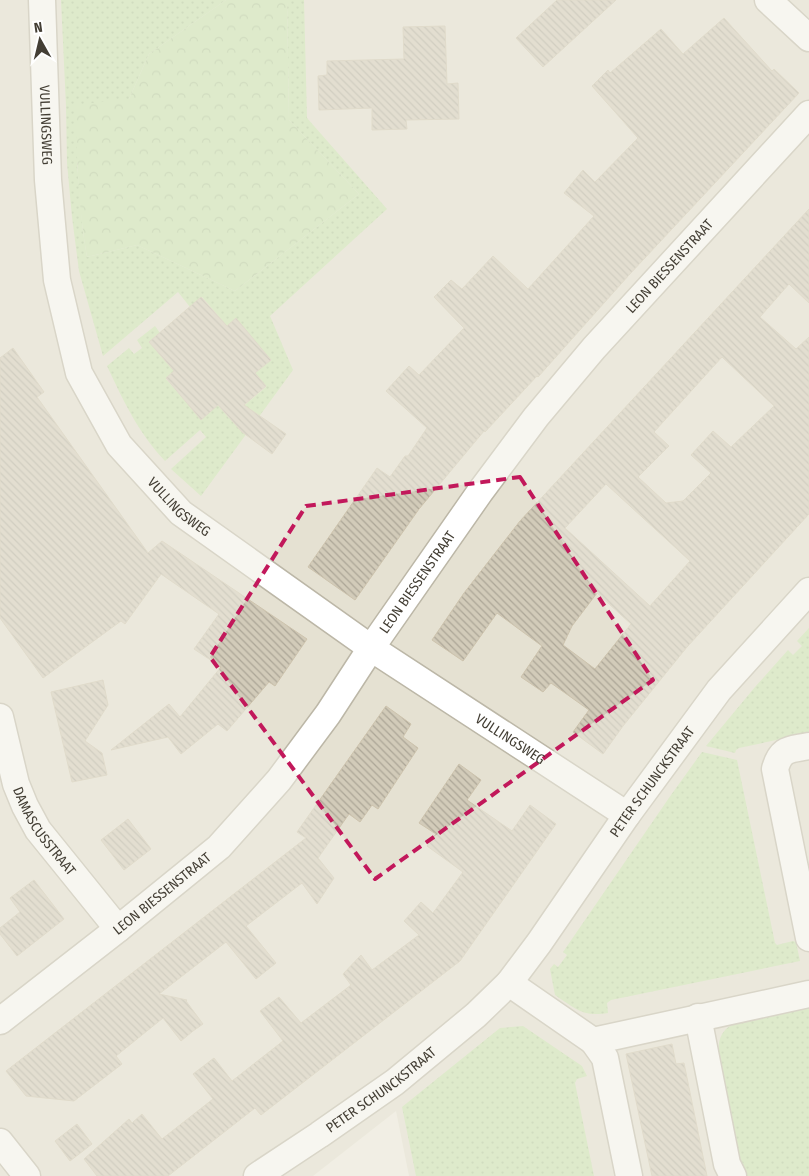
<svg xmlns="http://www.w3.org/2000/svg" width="809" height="1176" viewBox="0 0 809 1176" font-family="'Fira Sans Condensed',sans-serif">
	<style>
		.residential { fill: #e5e1d2 }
		.grass { fill: url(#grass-dots) }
		.forest { fill: url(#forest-crowns) }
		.building { fill: url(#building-back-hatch); stroke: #cdc3ad; fill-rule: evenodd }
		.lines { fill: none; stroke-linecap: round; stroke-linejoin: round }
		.minor-casing { stroke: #bcb7a7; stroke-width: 29 }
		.minor { stroke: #fff; stroke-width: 26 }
		.marked { fill: none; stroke: #c2185b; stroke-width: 4; stroke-dasharray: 10 6; stroke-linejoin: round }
		.labels { text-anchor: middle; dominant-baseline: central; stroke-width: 5; stroke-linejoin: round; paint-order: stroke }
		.street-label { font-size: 14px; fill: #433e34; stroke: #fff }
	</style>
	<defs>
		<pattern id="grass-dots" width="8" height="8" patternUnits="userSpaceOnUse" patternTransform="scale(1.25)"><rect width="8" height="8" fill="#c7e5ad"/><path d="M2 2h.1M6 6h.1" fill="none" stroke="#acc695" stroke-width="1.8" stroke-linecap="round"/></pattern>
		<pattern id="forest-crowns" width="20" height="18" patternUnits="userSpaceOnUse" patternTransform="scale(1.25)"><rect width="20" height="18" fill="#c7e5ad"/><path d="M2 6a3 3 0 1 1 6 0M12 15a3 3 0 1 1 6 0" fill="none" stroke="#acc695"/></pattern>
		<pattern id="building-back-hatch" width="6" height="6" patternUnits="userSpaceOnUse" patternTransform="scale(1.25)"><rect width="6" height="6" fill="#d2cbb9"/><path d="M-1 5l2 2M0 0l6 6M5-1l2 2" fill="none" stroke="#aca697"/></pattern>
	</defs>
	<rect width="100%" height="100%" fill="#f1eee4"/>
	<!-- residential -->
	<polygon class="residential" points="0,0 809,0 809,1176 409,1176 396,1111 313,1176 0,1176"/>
	<!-- grass -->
	<g class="grass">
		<path d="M61,0h165l-77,54 -20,45 -52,64 6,69 4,25 50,-12 98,46 124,-97 -70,-74 -2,-120h17l3,118 80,91 -117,107 23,54 -92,126 -30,-27 35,-32 -6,-7 -35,31c-26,-27 -42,-61 -58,-95l22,-18 5,6 8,-6 -5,-8 18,-14 5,7 -11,9 25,29 -8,8 35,40 17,-14 11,13 37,-31 -11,-14 16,-13 -35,-41 -9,7 -25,-29 -12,10 -12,-15 -75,64 -24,-85 -7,-54 -5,-54 -1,-57z"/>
		<polygon points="809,628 809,733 739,748 736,750 735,753 706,746 755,687 788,650 793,655 802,646 797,641"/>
		<path d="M702,752l35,8 38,183 2,2 16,-4 3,1 4,19 -189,39 -4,3 1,10c-26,4 -32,-4 -53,-18l-5,-26 4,-5 4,3 9,-12 -4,-3 108,-157z"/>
		<path d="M809,1007v169h-63l-6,-15 -21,-107c-1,-9 0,-18 7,-25 12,-11 65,-18 83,-22z"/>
		<polygon points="523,1026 582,1066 587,1076 577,1079 575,1083 594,1176 416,1176 402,1107 500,1028"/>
	</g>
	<!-- forest -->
	<path class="forest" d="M226,0h61l2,120 70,74 -124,97 -98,-46 -50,12c-9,-50 -10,-101 -12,-152l54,-6 20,-45z"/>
	<!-- building -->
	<g class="building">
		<polygon points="557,0 616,0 543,67 516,38"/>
		<polygon points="724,18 772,71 774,69 799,93 629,275 538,377 537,376 485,432 484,431 419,509 355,600 308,567 377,468 390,477 405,456 408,456 427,428 386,391 409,366 419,375 464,328 434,297 451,280 462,289 493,256 528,289 594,216 564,193 583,170 595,182 638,138 592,86 608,70 610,73 661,29 683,54"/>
		<polygon points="445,26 447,84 458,83 459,119 406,120 407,129 372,130 372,108 319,110 318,76 327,75 327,61 404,59 403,27"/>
		<path d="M809,209v94l-20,-19 -29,33 36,32 13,-12v177l-122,133 -64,79 -20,28 -30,-22 16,-22 -38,-27 -8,9 -22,-15 21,-31 -45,-33 -34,48 -31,-21 32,-47 56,-72zM722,357l52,49 -43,41 -18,-16 -22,24 20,18 -28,28 -17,2 -28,-26 31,-31 -15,-14zM606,484l84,77 -40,45 -85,-78zM597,593l34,31 -36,45 -32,-24 9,-19z"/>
		<polygon points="201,297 227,326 236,318 271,360 255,373 266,386 244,405 286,434 272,454 242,432 218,405 201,420 166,378 174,371 149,342"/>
		<polygon points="13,348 44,392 37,397 148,553 162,541 307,639 275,686 269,682 227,731 218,724 181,754 168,737 111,750 169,704 180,717 221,667 194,649 219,614 161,574 125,624 121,621 43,678 0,618 0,358"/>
		<polygon points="103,680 108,705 85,741 102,753 107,775 72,782 51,692"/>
		<polygon points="386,706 411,724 403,737 418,748 378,809 372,805 360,822 349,814 318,858 334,878 317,904 302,883 246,926 276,963 256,979 226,942 159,994 187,1000 186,1001 203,1024 193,1031 181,1041 163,1018 116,1056 122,1064 74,1101 26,1096 6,1071 306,838 297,832"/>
		<polygon points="459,764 481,780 467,800 512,831 530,805 556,824 460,961 261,1115 255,1108 168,1176 97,1176 84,1159 129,1119 132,1123 142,1114 162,1139 213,1099 193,1074 214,1058 232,1081 283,1041 260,1011 279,997 301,1023 351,985 343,974 361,955 372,970 419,935 404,921 421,902 433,913 463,872 427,846 436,834 419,823"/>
		<polygon points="128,819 151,849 124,870 101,840"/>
		<polygon points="34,880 64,919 17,956 0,934 0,928 20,912 10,898"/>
		<polygon points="672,1044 676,1064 684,1063 707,1176 652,1176 626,1054"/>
		<polygon points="77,1124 92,1144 70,1161 55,1141"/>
	</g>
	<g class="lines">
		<defs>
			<g id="minor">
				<path id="s1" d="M42,0l6,180 9,100 22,93 40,72 62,68 190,135 256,167"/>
				<polyline points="768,0 809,38"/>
				<path id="s2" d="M0,717l16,67 9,22 13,24 80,99"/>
				<path d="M809,746c-19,4 -28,1 -34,23l34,169"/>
				<polyline points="509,983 593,1041 809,994"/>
				<polyline points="698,1017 727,1164 733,1176"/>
				<path id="s3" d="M0,1021l118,-92 101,-82 60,-67 49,-66 43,-66 109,-156 56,-75 58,-69 215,-234"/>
				<polyline points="593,1041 605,1058 629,1176"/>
				<polyline points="0,1142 27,1176"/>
				<path id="s4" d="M257,1176l62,-41 76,-53 81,-67 33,-32 30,-40 88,-128 92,-125 90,-99"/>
			</g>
		</defs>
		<!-- minor casing -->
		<use href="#minor" class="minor-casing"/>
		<!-- minor -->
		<use href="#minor" class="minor"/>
	</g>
	<!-- marked area -->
	<path d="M0 0H809V1176H0ZM520,477l133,203 -278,199 -165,-222 96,-151z" fill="#f1eee4" fill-opacity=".55" fill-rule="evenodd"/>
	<path class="marked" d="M520,477l133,203 -278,199 -165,-222 96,-151z"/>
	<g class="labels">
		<!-- street labels -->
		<g class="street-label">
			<text stroke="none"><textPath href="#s1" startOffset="125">VULLINGSWEG</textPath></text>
			<text stroke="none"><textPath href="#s3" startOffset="1016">LEON BIESSENSTRAAT</textPath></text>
			<text stroke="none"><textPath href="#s1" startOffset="545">VULLINGSWEG</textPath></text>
			<text stroke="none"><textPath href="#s3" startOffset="611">LEON BIESSENSTRAAT</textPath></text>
			<text stroke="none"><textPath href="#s1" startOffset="950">VULLINGSWEG</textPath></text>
			<text stroke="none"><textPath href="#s4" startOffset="565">PETER SCHUNCKSTRAAT</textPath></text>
			<text stroke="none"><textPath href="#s2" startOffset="124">DAMASCUSSTRAAT</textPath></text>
			<text stroke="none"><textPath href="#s3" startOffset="206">LEON BIESSENSTRAAT</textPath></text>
			<text stroke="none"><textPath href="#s4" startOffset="151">PETER SCHUNCKSTRAAT</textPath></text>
		</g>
	</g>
	<!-- north arrow -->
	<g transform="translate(40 40) rotate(352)" stroke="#ffffff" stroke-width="4" paint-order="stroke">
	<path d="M0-4L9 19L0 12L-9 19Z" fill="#433e34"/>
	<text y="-8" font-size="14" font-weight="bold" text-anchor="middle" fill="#433e34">N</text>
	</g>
</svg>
